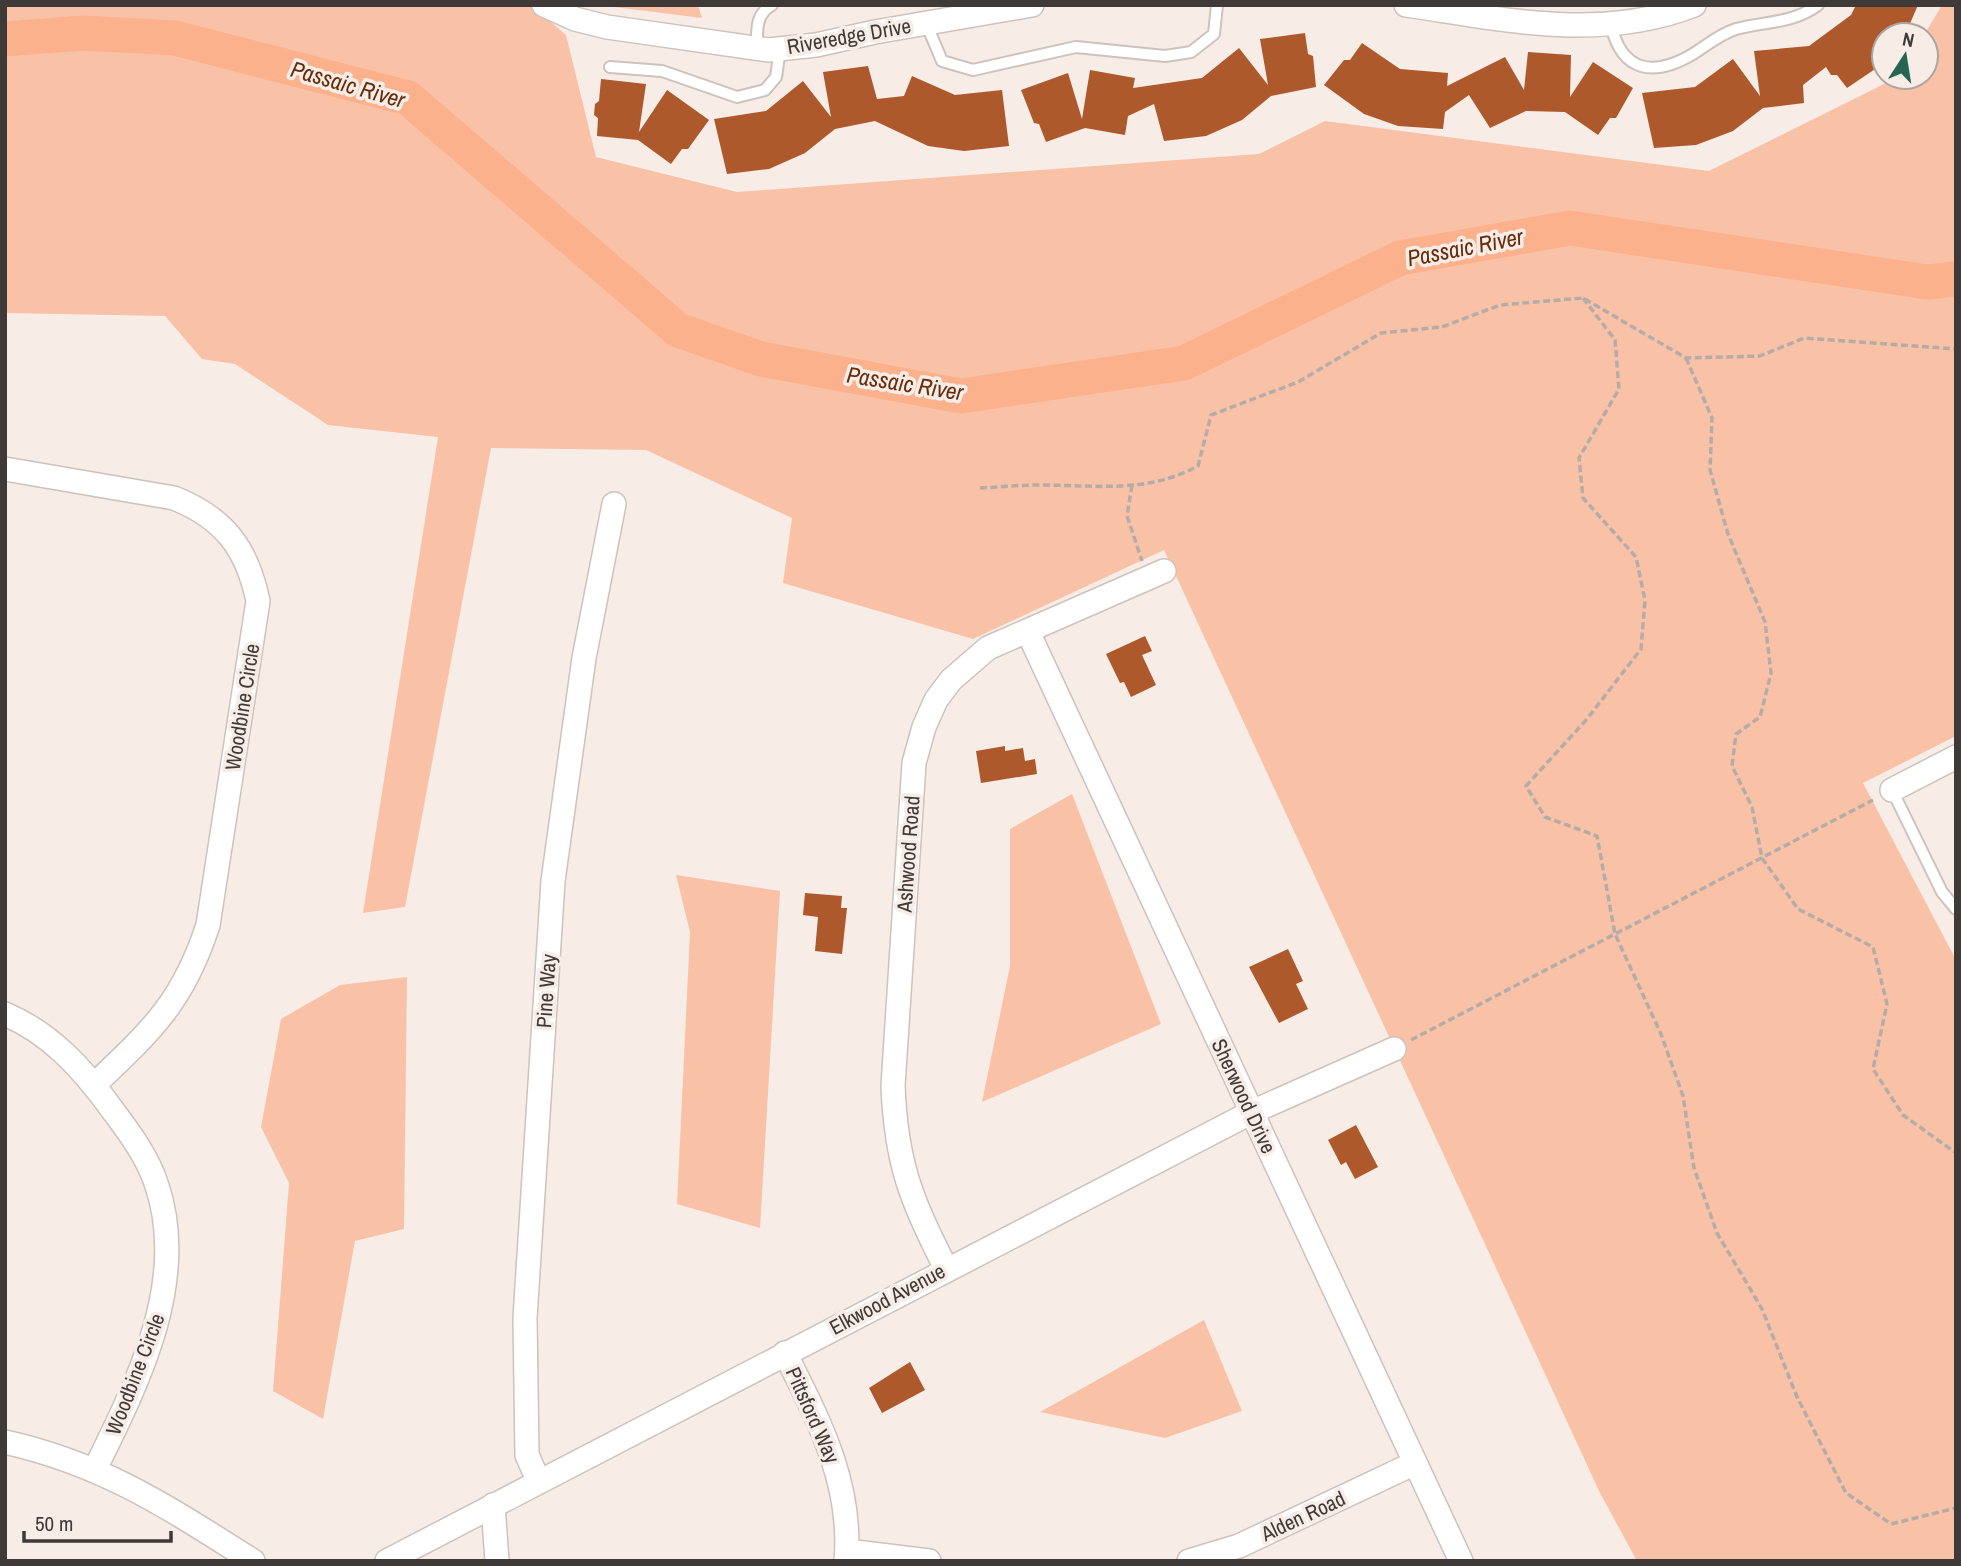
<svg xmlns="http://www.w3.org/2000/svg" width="1961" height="1566" viewBox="0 0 1961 1566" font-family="'Archivo Narrow',sans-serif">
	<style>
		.green { fill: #f9c2a7 }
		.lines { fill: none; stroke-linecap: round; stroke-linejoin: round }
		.river { stroke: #fcb18d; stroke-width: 35 }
		.building { fill: #ad592b }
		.lane-casing { stroke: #cdc2bc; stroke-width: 14 }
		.street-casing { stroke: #cdc2bc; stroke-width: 26 }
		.path { stroke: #b5aca8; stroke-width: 3.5; stroke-dasharray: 7 3.5; stroke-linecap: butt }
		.lane { stroke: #fff; stroke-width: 10 }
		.street { stroke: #fff; stroke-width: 23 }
		.labels { text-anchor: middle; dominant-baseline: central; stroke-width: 7; stroke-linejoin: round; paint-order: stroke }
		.street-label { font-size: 21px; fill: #3f3a38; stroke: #f7ece6 }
		.water-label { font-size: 23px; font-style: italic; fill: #662d0b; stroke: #f7ece6 }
	</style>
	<rect width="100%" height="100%" fill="#f7ece6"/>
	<!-- green -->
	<g class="green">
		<polygon points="5,5 531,5 566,35 596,157 737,192 1259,154 1325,121 1709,171 1898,77 1926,77 1924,35 1942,5 1956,5 1956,736 1863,783 1956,960 1956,1561 1637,1561 1600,1493 1164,550 973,639 783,583 792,518 646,450 491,448 405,907 363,913 438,437 328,425 235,364 202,359 165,316 5,313"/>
		<polygon points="604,5 698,5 702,18 606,6"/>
		<polygon points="1072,794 1161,1024 982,1102 1010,966 1010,829"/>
		<polygon points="676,875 780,891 760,1228 677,1204 690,932"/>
		<polygon points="407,977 404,1229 355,1241 323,1419 273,1391 289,1183 261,1127 281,1019 340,985"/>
		<polygon points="1204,1320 1242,1411 1165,1438 1040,1412"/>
	</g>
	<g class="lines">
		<!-- river -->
		<polyline class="river" points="5,39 83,33 175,38 408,98 678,330 761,359 961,396 1184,363 1400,258 1570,228 1927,282 1956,279"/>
	</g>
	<!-- building -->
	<g class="building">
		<polygon points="1856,5 1918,5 1905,35 1884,35 1884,63 1847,88 1837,75 1831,75 1826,67 1803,85 1804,103 1763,108 1733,131 1696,145 1654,148 1642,93 1695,87 1733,59 1760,96 1754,51 1809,46 1851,15"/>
		<polygon points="1305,33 1308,54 1313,56 1316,87 1271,96 1242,120 1206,136 1164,141 1154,104 1128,116 1125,135 1085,128 1046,142 1039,124 1034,123 1021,90 1068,73 1082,119 1090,70 1135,78 1133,88 1202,78 1239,48 1268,85 1260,39"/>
		<polygon points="1362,43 1400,69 1448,73 1447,86 1505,57 1524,90 1528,52 1571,55 1570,97 1593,62 1633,88 1616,118 1610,118 1598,135 1565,112 1526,111 1490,128 1469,95 1445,112 1443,129 1398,126 1364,114 1324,85 1344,60 1350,60"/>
		<polygon points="868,66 877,99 904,96 912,76 955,95 1002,90 1009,146 964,151 928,146 875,121 835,129 805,153 769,169 727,174 714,119 766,111 803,81 831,117 823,72"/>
		<polygon points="601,79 646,84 639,132 667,90 709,120 688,149 682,149 671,164 638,140 597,136 598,118 594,115 595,104 599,101"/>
		<polygon points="1145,636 1152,651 1142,655 1156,685 1131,697 1124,682 1120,683 1106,654"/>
		<polygon points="1005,746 1005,751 1023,748 1025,761 1035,759 1037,774 981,783 976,751"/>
		<polygon points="805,893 842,896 841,908 847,908 842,954 815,951 818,917 803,915"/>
		<polygon points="1288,949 1303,981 1296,984 1308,1009 1279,1023 1249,967"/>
		<polygon points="1356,1125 1378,1167 1355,1179 1346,1162 1341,1165 1328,1140"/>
		<polygon points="910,1362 925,1390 882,1413 869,1388"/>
	</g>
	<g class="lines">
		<defs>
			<g id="lane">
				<polyline points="926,23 942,61 973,70 1076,47 1165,56 1191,52 1214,34 1217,5"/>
				<path d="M1611,25c11,48 43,52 82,29 14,-9 27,-20 43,-25 30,-8 56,-5 82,-24"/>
				<path d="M757,48c0,-17 -2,-34 15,-43"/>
				<polyline points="610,67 662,71 737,97 765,90 776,77 780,49"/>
				<polyline points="1892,790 1942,892 1956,909"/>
			</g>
			<g id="street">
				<polyline points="544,5 575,19 607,27 769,50 816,45 875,32 1032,5"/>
				<path d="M1406,5c96,14 194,37 288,0"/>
				<path d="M5,469l169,29c50,20 73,50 84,103l-50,324c-25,77 -56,105 -113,159"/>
				<polyline points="1028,632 1461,1561"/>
				<polyline points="1892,790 1956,757"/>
				<path d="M5,1014c45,19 78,55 106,94 18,24 37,49 46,78 32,96 -20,198 -62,283"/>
				<path d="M946,1268c-35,-67 -50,-106 -53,-182l21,-323 10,-36 12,-27 15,-20 37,-32 176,-77"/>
				<path d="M785,1353c33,66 68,131 61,208"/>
				<path d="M5,1442c99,22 164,66 248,119"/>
				<polyline points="538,1480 527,1455 525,1318 553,881 584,658 614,504"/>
				<polyline points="493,1505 497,1561"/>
				<polyline points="847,1551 929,1561"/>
				<polyline points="387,1561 1252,1112 1394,1049"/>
				<polyline points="1189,1561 1239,1546 1415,1463"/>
			</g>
		</defs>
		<!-- lane casing -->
		<use href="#lane" class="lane-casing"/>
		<!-- street casing -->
		<use href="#street" class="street-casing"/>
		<!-- path -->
		<g class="path">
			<polyline points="1583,298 1615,340 1619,389 1579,458 1583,498 1636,557 1645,600 1641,649 1587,719 1526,786 1545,817 1597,836 1615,934 1661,1034 1683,1096 1694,1168 1717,1233 1762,1309 1797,1397 1846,1493 1891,1524 1956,1508"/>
			<polyline points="1686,358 1712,418 1710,470 1728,534 1765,622 1771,673 1760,717 1736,734 1732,766 1752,807 1762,858 1798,909 1873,947 1887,1004 1873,1069 1903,1115 1956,1153"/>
			<polyline points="1132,485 1127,516 1142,561"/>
			<path d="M980,488c19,-1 39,-3 59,-3 57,0 107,9 159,-19l13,-51 87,-33 83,-49 61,-6 58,-22 83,-7 103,60 74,-2 44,-18 152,11"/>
			<polyline points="1411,1040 1873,800"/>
		</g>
		<!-- lane -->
		<use href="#lane" class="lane"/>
		<!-- street -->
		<use href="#street" class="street"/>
	</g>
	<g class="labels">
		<!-- street labels -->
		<g class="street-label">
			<text transform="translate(849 36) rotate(-10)">Riveredge Drive</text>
			<text transform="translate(242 707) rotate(-81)">Woodbine Circle</text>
			<text transform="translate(908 854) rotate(-86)">Ashwood Road</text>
			<text transform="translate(546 991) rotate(-86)">Pine Way</text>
			<text transform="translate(1244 1096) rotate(65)">Sherwood Drive</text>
			<text transform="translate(887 1299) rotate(-28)">Elkwood Avenue</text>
			<text transform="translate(135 1374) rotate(-69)">Woodbine Circle</text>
			<text transform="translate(813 1415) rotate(66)">Pittsford Way</text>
			<text transform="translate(1303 1516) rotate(-25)">Alden Road</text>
		</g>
		<!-- water labels -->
		<g class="water-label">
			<text transform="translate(348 84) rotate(16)">Passaic River</text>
			<text transform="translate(1465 247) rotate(-11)">Passaic River</text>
			<text transform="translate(905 383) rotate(9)">Passaic River</text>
		</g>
	</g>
	<!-- border -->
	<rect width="1961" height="1566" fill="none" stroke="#3f3a38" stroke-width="14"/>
	<!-- north arrow -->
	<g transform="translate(1905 56) rotate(12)"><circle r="33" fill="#f7ece6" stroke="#ada5a0" stroke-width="2"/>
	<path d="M0-5L12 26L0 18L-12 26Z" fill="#256552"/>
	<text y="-10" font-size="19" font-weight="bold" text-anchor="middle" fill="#3f3a38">N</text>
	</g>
	<!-- scale -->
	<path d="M24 1531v10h147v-10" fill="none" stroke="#3f3a38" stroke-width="3.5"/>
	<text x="35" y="1531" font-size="21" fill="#3f3a38" stroke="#f7ece6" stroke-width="5" paint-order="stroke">50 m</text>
</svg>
